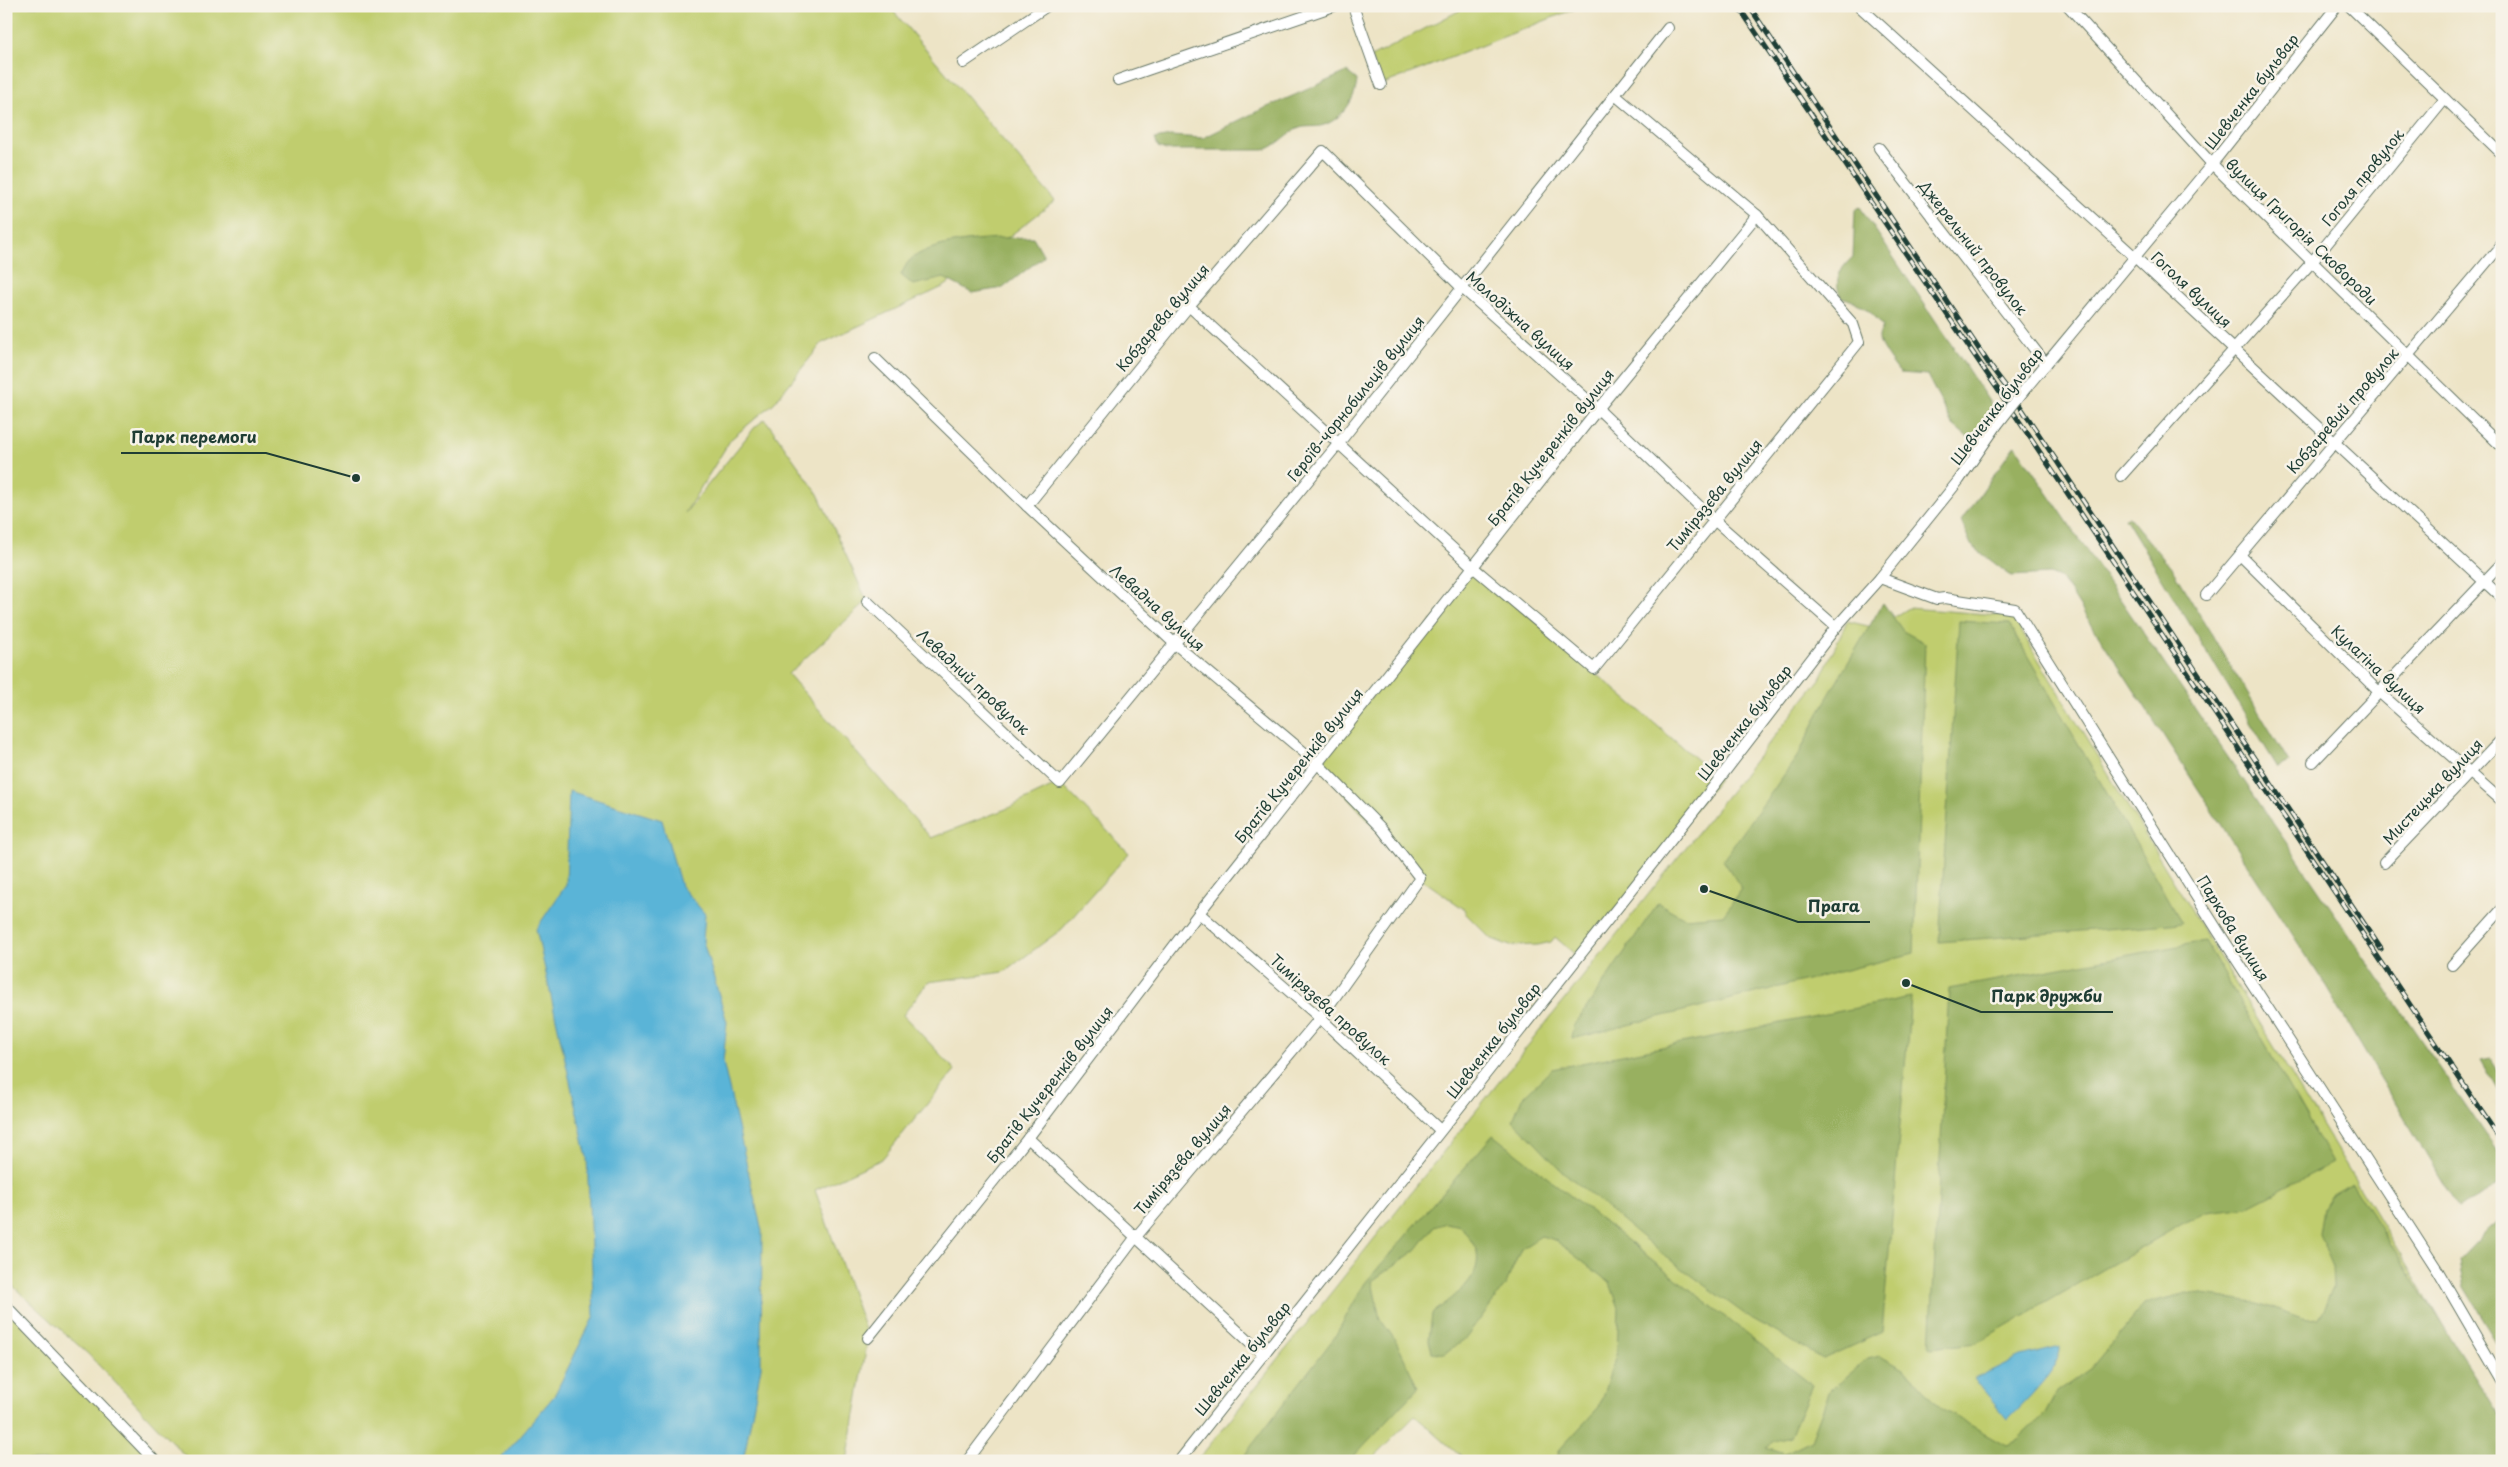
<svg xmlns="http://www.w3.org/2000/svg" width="2508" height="1467" viewBox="0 0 2508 1467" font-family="'Playpen Sans',sans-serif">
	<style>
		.green { fill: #c0cd6e; stroke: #708551 }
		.forest { fill: #98b061; stroke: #5c764a }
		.water { fill: #5ab4d7; stroke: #3c7886 }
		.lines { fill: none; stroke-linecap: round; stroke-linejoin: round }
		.street-casing { stroke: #677767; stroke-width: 12 }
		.street { stroke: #fff; stroke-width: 10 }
		.rail-casing { stroke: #1f3d34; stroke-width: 5 }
		.rail { stroke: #f7f3e8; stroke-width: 3; stroke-dasharray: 9; stroke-linecap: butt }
		.street-bridge-casing { stroke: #677767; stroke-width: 12; stroke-linecap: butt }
		.street-bridge { stroke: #fff; stroke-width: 10 }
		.labels { text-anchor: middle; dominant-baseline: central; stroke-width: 5; stroke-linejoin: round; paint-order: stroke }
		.street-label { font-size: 15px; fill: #1f3d34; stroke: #f7f3e8 }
		.leader { fill: none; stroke: #1f3d34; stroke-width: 2 }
		.callout-dot { fill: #1f3d34; stroke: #f7f3e8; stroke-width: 2 }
		.callout-label { font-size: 16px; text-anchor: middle; font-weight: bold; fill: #1f3d34; stroke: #f7f3e8; stroke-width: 5; stroke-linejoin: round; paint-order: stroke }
	</style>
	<rect width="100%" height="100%" fill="#f7f3e8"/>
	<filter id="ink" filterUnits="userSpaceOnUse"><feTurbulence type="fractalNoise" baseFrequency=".02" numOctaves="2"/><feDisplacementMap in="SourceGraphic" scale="10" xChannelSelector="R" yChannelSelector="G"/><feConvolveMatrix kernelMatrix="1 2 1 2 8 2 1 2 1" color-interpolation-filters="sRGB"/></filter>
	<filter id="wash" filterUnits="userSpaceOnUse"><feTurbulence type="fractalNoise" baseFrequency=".0096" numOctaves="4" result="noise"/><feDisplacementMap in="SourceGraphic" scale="20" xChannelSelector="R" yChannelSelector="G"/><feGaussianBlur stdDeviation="1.12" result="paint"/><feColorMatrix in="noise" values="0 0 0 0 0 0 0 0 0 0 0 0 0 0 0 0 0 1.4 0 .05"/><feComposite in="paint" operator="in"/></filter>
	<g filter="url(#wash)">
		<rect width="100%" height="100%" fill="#ede4c6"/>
		<!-- green -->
		<g class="green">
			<polygon points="6,6 889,6 1055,201 945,286 822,343 774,403 731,439 685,513 755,427 765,419 818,494 867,601 788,674 931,838 1006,809 1060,783 1129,853 1062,929 1004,972 928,982 903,1015 955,1070 882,1159 815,1190 868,1338 847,1461 190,1461 88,1354 6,1280"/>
			<polygon points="1468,6 1582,6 1381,85 1371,57"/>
			<polygon points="1474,568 1719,779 1578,957 1555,937 1551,942 1538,945 1510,946 1490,938 1466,914 1464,909 1420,878 1318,764"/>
			<polygon points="1908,608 2012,616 2421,1288 2502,1429 2502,1461 1466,1461 1415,1416 1370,1461 1197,1461 1820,679 1847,621 1876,628"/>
			<polygon points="6,1306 155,1461 6,1461"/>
		</g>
		<!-- forest -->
		<g class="forest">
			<path d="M1347,72l10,8c-1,19 -15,39 -33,45 -8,3 -19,0 -27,4 -12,6 -19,17 -33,21h-98l-8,-3 -3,-8 15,-3 33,2 53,-26z"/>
			<path d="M1860,207l138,208 -26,26 -20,-17 -25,-49 -27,-2c-5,-6 -22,-28 -21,-36 0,-3 3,-8 4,-11 -12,-15 -23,-24 -42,-29 -8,-16 -1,-29 12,-40l2,-47z"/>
			<path d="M1033,237l11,19 -41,32 -31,5 -28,-15 -31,7 -12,-10c2,-4 5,-11 8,-14 24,-23 92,-23 124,-24z"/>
			<polygon points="2015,445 2502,1159 2502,1184 2458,1208 2320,977 2062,579 2050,574 2011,576 1971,545 1961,521"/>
			<polygon points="2129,517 2172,569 2289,762 2278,768 2125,518"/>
			<polygon points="1883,603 1903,631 1925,643 1914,953 1572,1039 1574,1026 1658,903 1685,918 1723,915 1742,889 1723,860 1799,754 1822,707"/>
			<polygon points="1959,621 2009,624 2182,923 1939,942"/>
			<polygon points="2205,941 2333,1163 2247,1207 2207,1212 2182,1224 1976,1343 1930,1348 1949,989"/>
			<polygon points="1911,997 1882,1332 1823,1359 1746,1315 1665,1256 1561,1170 1513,1120 1522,1098 1552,1069"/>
			<polygon points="2490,1058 2502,1079 2502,1098 2480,1060"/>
			<path d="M1493,1135l319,250 -22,52 -15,4 -9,6 19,6 26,-13 19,-50 38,-31 12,-3 24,13 38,40 64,36 12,-5 27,-26 12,-22 34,-24 53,-64 43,-11 68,9 51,18 12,-1 16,-33 -1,-19 -14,-34 4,-25 8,-13 21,-12 150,236v42h-946l4,-12 39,-42 18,-55 2,-44 -9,-25 -55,-43 -14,-4 -20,13 -15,35 -40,54 -21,16 -13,-2 -3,-12 3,-26c18,-15 50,-34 45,-61 -2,-9 -11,-19 -16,-27l-15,-3 -12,4 -18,23 -44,31 8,38 16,22 22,47 -69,73h-109l94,-123 31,-55z"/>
			<polygon points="2502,1220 2502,1349 2464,1287 2459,1260 2488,1230"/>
		</g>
		<!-- water -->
		<g class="water">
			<polygon points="569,791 662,820 681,886 705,914 703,941 727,1022 723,1062 762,1231 761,1367 743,1461 499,1461 554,1396 594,1316 587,1158 536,929 566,885"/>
			<path d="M2060,1346c2,22 -38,58 -52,73l-34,-40 47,-23z"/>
		</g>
	</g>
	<g filter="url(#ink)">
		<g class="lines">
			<defs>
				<g id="street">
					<polyline points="1353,6 1381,85"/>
					<polyline points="1859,6 2136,258 2502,598"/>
					<polyline points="2068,6 2212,164 2502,447"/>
					<polyline points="2349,6 2502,154"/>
					<polyline points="963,63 1047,6"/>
					<polyline points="1118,80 1334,6"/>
					<polyline points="1879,148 2046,364"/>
					<polyline points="1189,306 1474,568 1594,669 1859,342 1853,324 1757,215 1615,95"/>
					<polyline points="875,358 1027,506 1175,644 1318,764 1382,829 1420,878 1320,1018 1135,1238 967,1461"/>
					<polyline points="2026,388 2212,164 2337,6"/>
					<polyline points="2121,476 2312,262 2445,99"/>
					<polyline points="1027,506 1189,306 1323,151 1462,288 1598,409 1713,519 1836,627"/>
					<polyline points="2240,555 2380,693 2502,801"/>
					<polyline points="1880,578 1937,599 1945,598 2015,609 2218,931 2438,1271 2502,1381"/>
					<polyline points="2206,595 2502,244"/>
					<polyline points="867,601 1060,783 1339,443 1668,28"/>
					<polyline points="2313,762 2502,563"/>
					<polyline points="2384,863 2502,739"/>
					<polyline points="1199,913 1320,1018 1440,1130"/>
					<polyline points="2452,965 2502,909"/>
					<polyline points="1028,1138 1264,1355"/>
					<polyline points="6,1306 155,1461"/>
					<polyline points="868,1338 1028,1138 1199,913 1598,409 1757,215"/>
					<polyline points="1179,1461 1710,791 1836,627 1880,578 1959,480 1997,425"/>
				</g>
			</defs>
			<!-- street casing -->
			<use href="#street" class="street-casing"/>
			<!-- street -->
			<use href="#street" class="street"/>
			<defs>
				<g id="rail">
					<polyline points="1738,6 2011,409 2502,1142"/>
					<polyline points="1749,6 1991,367 2016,400 2381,949"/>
				</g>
			</defs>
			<!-- rail casing -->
			<use href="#rail" class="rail-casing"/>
			<!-- rail -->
			<use href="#rail" class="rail"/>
			<defs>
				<polyline id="street-bridge" points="1997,425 2026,388"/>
			</defs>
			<!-- street-bridge casing -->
			<use href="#street-bridge" class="street-bridge-casing"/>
			<!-- street-bridge -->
			<use href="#street-bridge" class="street-bridge"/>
		</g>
	</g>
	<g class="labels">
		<!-- street labels -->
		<g class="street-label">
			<text transform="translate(2251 91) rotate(-52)">Шевченка бульвар</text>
			<text transform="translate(2362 177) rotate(-51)">Гоголя провулок</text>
			<text transform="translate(2302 231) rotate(44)">вулиця Григорія Сковороди</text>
			<text transform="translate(1974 247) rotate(52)">Джерельний провулок</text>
			<text transform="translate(2192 289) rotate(43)">Гоголя вулиця</text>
			<text transform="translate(1162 317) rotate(-50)">Кобзарева вулиця</text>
			<text transform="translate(1521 320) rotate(42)">Молодіжна вулиця</text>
			<text transform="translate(1355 398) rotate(-51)">Героїв-чорнобильців вулиця</text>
			<text transform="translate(1996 406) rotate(-53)">Шевченка бульвар</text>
			<text transform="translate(2342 410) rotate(-49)">Кобзаревий провулок</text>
			<text transform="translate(1550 447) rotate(-52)">Братів Кучеренків вулиця</text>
			<text transform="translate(1714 495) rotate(-51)">Тимірязєва вулиця</text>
			<text transform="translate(1158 607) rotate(42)">Левадна вулиця</text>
			<text transform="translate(2379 669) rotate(43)">Кулагіна вулиця</text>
			<text transform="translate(974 681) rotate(43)">Левадний провулок</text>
			<text transform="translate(1744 722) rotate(-52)">Шевченка бульвар</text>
			<text transform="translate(1298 765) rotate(-51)">Братів Кучеренків вулиця</text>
			<text transform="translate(2432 791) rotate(-47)">Мистецька вулиця</text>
			<text transform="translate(2234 928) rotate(58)">Паркова вулиця</text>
			<text transform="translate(1331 1009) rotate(42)">Тимірязєва провулок</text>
			<text transform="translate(1493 1040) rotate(-52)">Шевченка бульвар</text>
			<text transform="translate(1049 1084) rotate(-52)">Братів Кучеренків вулиця</text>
			<text transform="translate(1182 1159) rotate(-50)">Тимірязєва вулиця</text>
			<text transform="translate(1242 1358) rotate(-51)">Шевченка бульвар</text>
		</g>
	</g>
	<!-- callouts -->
	<path class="leader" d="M356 478L266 453H121M1704 889L1798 922H1870M1906 983L1981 1012H2113"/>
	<g class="callout-dot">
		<circle cx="356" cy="478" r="5"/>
		<circle cx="1704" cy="889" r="5"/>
		<circle cx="1906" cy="983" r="5"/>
	</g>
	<g class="callout-label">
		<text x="194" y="443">Парк перемоги</text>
		<text x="1834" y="912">Прага</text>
		<text x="2047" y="1002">Парк дружби</text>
	</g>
	<!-- margin -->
	<rect width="2508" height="1467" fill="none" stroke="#f7f3e8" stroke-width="25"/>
</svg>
